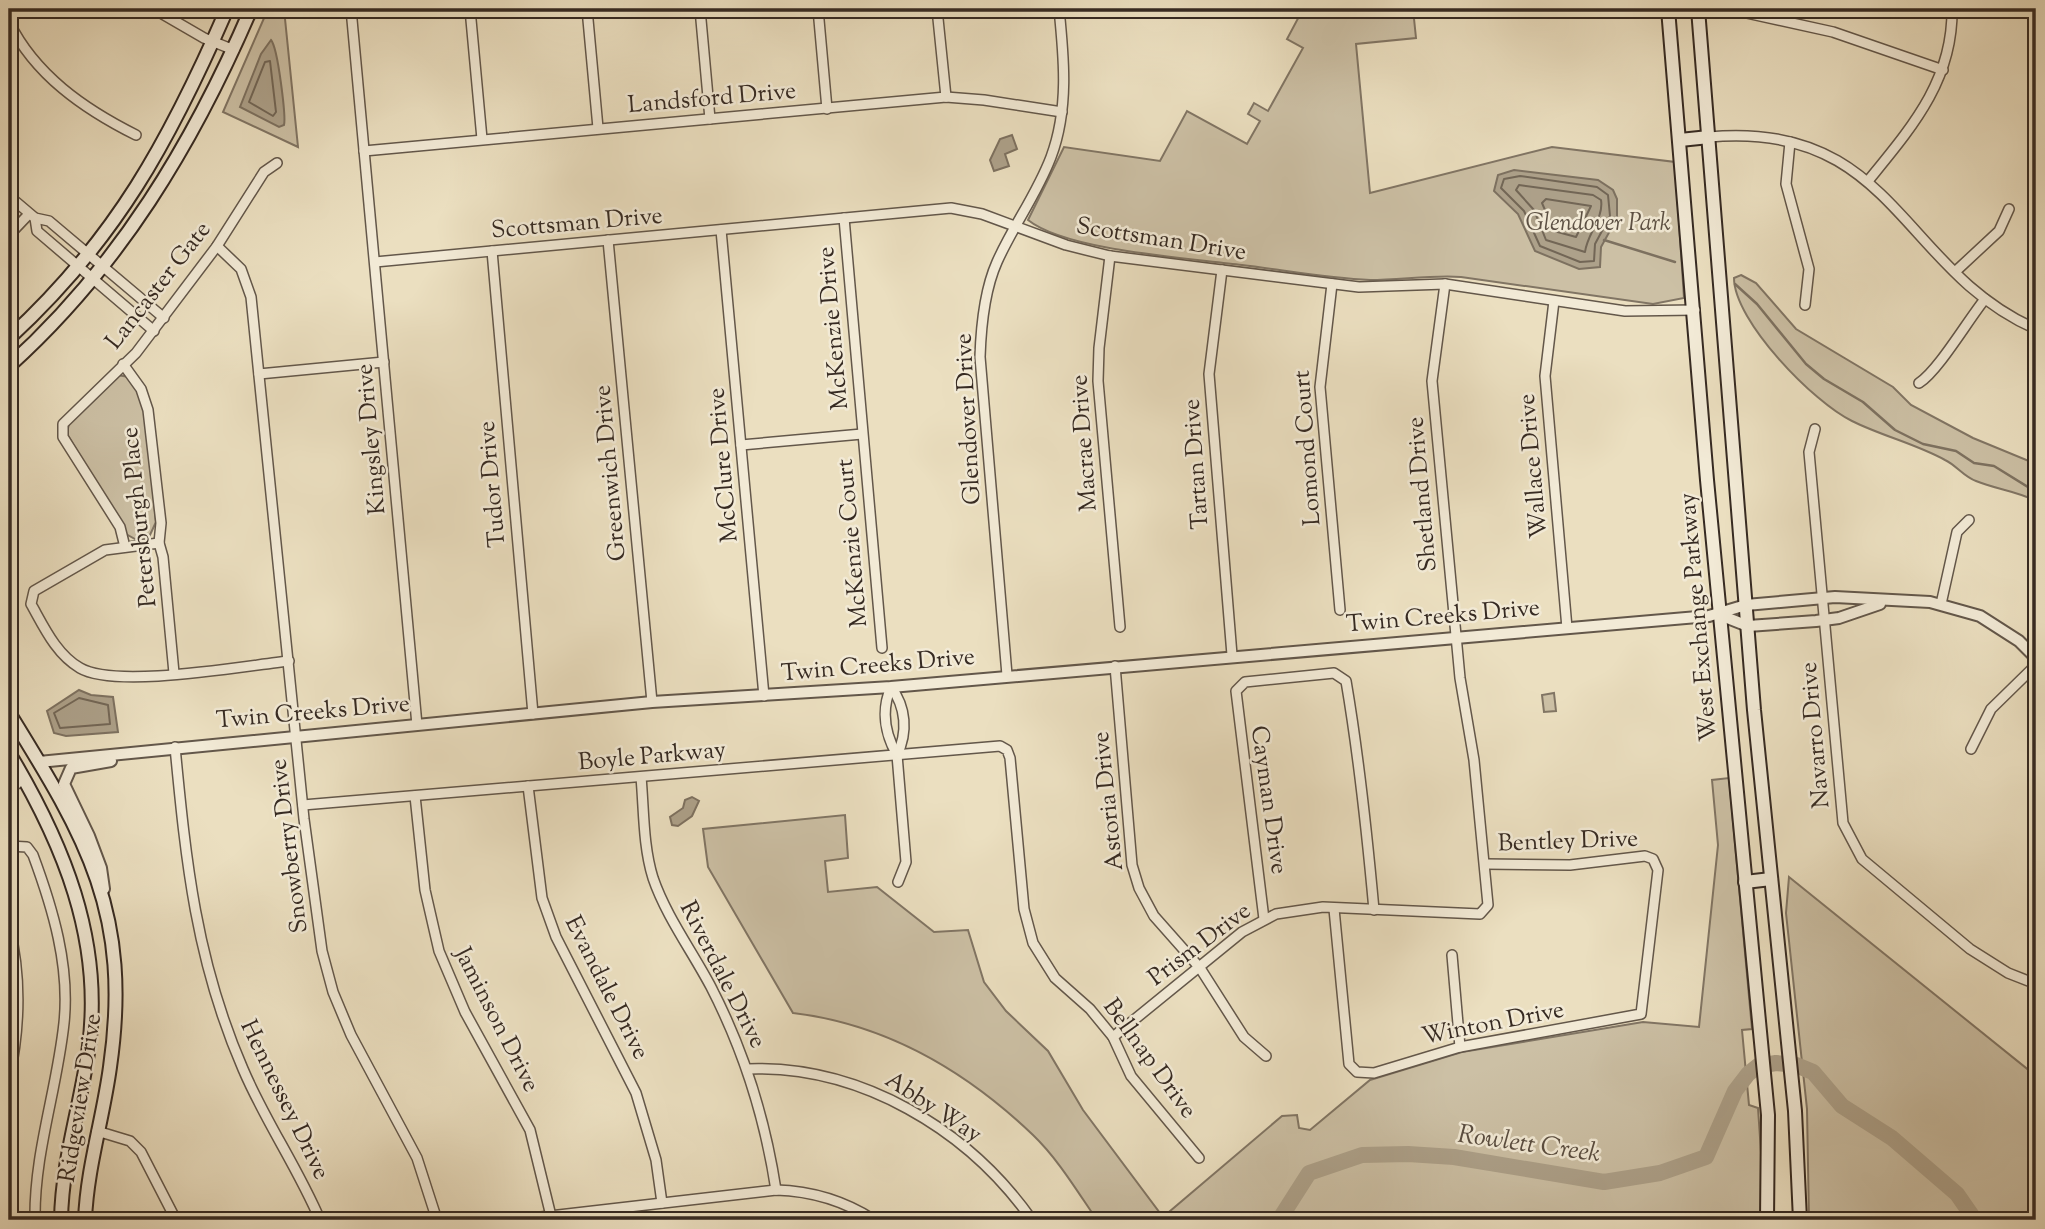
<svg xmlns="http://www.w3.org/2000/svg" width="2045" height="1229" viewBox="0 0 2045 1229" font-family="'Sorts Mill Goudy',serif">
	<style>
		.green { fill: #ccc0a5; stroke: #817564; stroke-width: 2 }
		.water { fill: #ada18a; stroke: #7d7160; stroke-width: 2 }
		.lines { fill: none; stroke-linecap: round; stroke-linejoin: round }
		.shore { stroke: #726656; stroke-width: 2 }
		.stream { stroke: #7d7160; stroke-width: 2.5 }
		.river { stroke: #ada18a; stroke-width: 16 }
		.minor-casing { stroke: #63574a; stroke-width: 12 }
		.tertiary-casing { stroke: #63574a; stroke-width: 14 }
		.secondary-casing { stroke: #362a22; stroke-width: 16 }
		.minor { stroke: #f2ead6; stroke-width: 9 }
		.tertiary { stroke: #f2ead6; stroke-width: 10 }
		.secondary { stroke: #f2ead6; stroke-width: 12 }
		.labels { text-anchor: middle; dominant-baseline: central; stroke-width: 5; stroke-linejoin: round; paint-order: stroke }
		.street-label { font-size: 24px; fill: #362a22; stroke: #f2ead6 }
		.park-label { font-size: 24px; font-style: italic; fill: #5c5043; stroke: #f2ead6 }
		.water-label { font-size: 26px; font-style: italic; fill: #5a4e41; stroke: #f2ead6 }
	</style>
	<rect width="100%" height="100%" fill="#ebdfc0"/>
	<filter id="stains"><feTurbulence type="fractalNoise" baseFrequency=".00286" numOctaves="4"/><feColorMatrix values="0 0 0 0 .2 0 0 0 0 .09 0 0 0 0 .02 0 0 0 .5 -.17"/></filter>
	<radialGradient id="worn" r=".72"><stop offset=".6" stop-color="#630" stop-opacity="0"/><stop offset="1" stop-color="#630" stop-opacity=".3"/></radialGradient>
	<!-- green -->
	<g class="green">
		<polygon points="268,9 284,9 298,147 223,112"/>
		<path d="M1303,9h110l3,29 -60,6 14,149 182,-46 123,15 9,136 -31,6 -192,-27c-31,-2 -60,3 -91,3 -43,-2 -86,-10 -128,-15 -52,-7 -175,-14 -214,-45l36,-73 96,14 27,-50 60,33 13,-23 -12,-7 6,-11 14,8 35,-63 -16,-9z"/>
		<path d="M1741,275l15,8 40,46 97,58 18,18 62,33 63,26v37c-19,-10 -41,-12 -60,-20 -12,-4 -20,-16 -31,-21 -29,-16 -63,-24 -93,-39 -38,-18 -118,-100 -118,-143z"/>
		<polygon points="117,375 129,377 144,403 156,522 149,537 135,539 126,534 67,434 69,423"/>
		<polygon points="1554,693 1556,711 1544,712 1542,695"/>
		<path d="M1729,778l23,251 -10,1 7,75 9,3 5,74 -2,38h-664c-20,-29 -39,-61 -64,-85 -67,-64 -148,-111 -240,-122l-85,-146 -5,-38 142,-14 3,43 -23,3 3,31 49,-5 57,45 34,-2 16,52 22,29 42,40 35,59 80,107 119,-101 15,-1 2,13 11,2 60,-50 92,-28 181,-30 56,5 19,-182 -6,-65z"/>
		<polygon points="1789,877 2036,1076 2036,1220 1809,1220 1807,1109 1786,913"/>
	</g>
	<!-- water -->
	<g class="water">
		<path d="M271,40c7,8 15,77 13,85l-5,2 -39,-20 21,-53z"/>
		<polygon points="1012,135 1017,149 1005,154 1009,166 994,171 990,160 1000,139"/>
		<polygon points="1514,170 1598,180 1613,190 1617,199 1617,218 1601,247 1600,267 1579,269 1535,251 1518,214 1494,191 1498,175"/>
		<polygon points="79,690 91,695 113,697 118,732 66,736 54,733 47,711"/>
		<polygon points="692,797 699,801 692,816 678,826 672,825 670,817 683,808 685,800"/>
	</g>
	<g class="lines">
		<!-- shore -->
		<g class="shore">
			<polygon points="270,61 276,112 273,116 249,102 265,62"/>
			<polygon points="1520,176 1597,187 1608,195 1610,216 1595,244 1594,261 1580,262 1540,246 1524,211 1501,188 1504,179"/>
			<path d="M1519,185l74,10 8,5c3,18 -14,34 -16,52l-39,-12 -12,-30 -18,-20z"/>
			<polygon points="1546,199 1591,206 1576,237 1554,231 1542,203"/>
			<polygon points="79,698 108,705 110,724 60,728 54,713"/>
		</g>
		<!-- stream -->
		<g class="stream">
			<polyline points="1604,240 1675,262"/>
			<polyline points="1735,284 1757,304 1806,364 1824,379 1863,402 1895,430 1923,444 1956,451 1974,463 1994,466 2036,492"/>
		</g>
		<!-- river -->
		<polyline class="river" points="1279,1220 1309,1173 1362,1155 1408,1154 1454,1157 1604,1182 1660,1173 1706,1157 1735,1091 1748,1074 1758,1066 1776,1063 1796,1065 1813,1072 1842,1106 1892,1138 1957,1194 1975,1220"/>
		<defs>
			<g id="minor">
				<polyline points="154,9 204,38 234,50"/>
				<polyline points="351,9 417,725"/>
				<polyline points="470,9 482,139"/>
				<polyline points="587,9 598,128"/>
				<polyline points="700,9 710,119"/>
				<polyline points="818,9 827,109"/>
				<polyline points="937,9 946,97"/>
				<polyline points="1742,12 1833,32 1943,70"/>
				<path d="M9,22c26,53 75,87 127,113"/>
				<path d="M1709,137c185,-17 192,133 327,192"/>
				<polyline points="1790,142 1786,184 1809,269 1805,305"/>
				<polyline points="364,151 946,97 984,100 1062,112"/>
				<path d="M1868,181c43,-53 85,-100 84,-172"/>
				<polyline points="9,196 35,218 49,221 164,318"/>
				<polyline points="35,218 37,231 154,331"/>
				<polyline points="844,218 882,648"/>
				<polyline points="721,230 764,696"/>
				<polyline points="9,235 29,214"/>
				<polyline points="608,240 652,702"/>
				<polyline points="217,246 241,269 251,297 304,819 322,951 333,992 351,1035 417,1158 437,1220"/>
				<polyline points="492,251 533,714"/>
				<polyline points="1110,256 1099,348 1098,381 1120,627"/>
				<polyline points="375,262 951,208 982,214 1066,245 1110,256 1359,287 1445,284 1625,311 1695,310"/>
				<polyline points="1222,270 1209,374 1232,655"/>
				<polyline points="1956,271 1999,231 2009,209"/>
				<polyline points="1332,284 1320,387 1340,610"/>
				<polyline points="1554,301 1545,376 1567,628"/>
				<polyline points="123,364 141,389 148,410 161,523 159,543 163,557 174,673"/>
				<polyline points="259,374 384,362"/>
				<path d="M1919,383c19,-12 49,-63 66,-84"/>
				<polyline points="1815,429 1809,452 1843,823 1862,859 1970,949 2008,973 2036,984"/>
				<polyline points="741,445 862,434"/>
				<path d="M159,543l-54,7 -71,41 -3,13c13,23 25,50 49,64 36,21 163,-2 209,-7"/>
				<polyline points="125,547 120,527 63,437 63,424 136,353 217,246 264,172 277,163"/>
				<polyline points="1941,604 1957,532 1969,520"/>
				<polyline points="1115,666 1132,865 1139,888 1154,916 1200,968 1244,1037 1266,1056"/>
				<path d="M1007,675l-27,-318c1,-31 4,-66 17,-95 16,-36 40,-68 54,-105 18,-48 13,-99 8,-148"/>
				<path d="M891,687c-10,23 -6,47 6,68l9,107 -8,20"/>
				<path d="M891,687c15,20 17,45 6,68"/>
				<path d="M175,747c11,115 21,214 68,322 22,52 55,99 77,151"/>
				<polyline points="1971,749 1991,709 2036,665"/>
				<polyline points="9,771 20,773 17,784 9,787"/>
				<path d="M641,777c3,33 2,69 12,101 13,38 39,73 58,109 33,64 54,131 65,203"/>
				<polyline points="528,786 542,898 556,937 636,1093 656,1160 662,1203"/>
				<polyline points="415,796 425,890 439,951 465,1012 530,1130 551,1216"/>
				<polyline points="303,805 1000,746 1007,750 1010,758 1024,909 1033,943 1055,978 1090,1009 1113,1037 1131,1076 1199,1158"/>
				<path d="M9,846l18,1 6,8c20,54 37,111 31,168 -7,67 -30,130 -29,197"/>
				<polyline points="1334,909 1349,1064 1357,1072 1374,1073 1460,1047 1641,1014 1658,870 1653,859 1645,856 1570,865 1485,864"/>
				<path d="M1264,919l-28,-228 9,-9 89,-9 12,8c13,76 21,152 28,229"/>
				<path d="M9,926c13,52 11,102 0,153"/>
				<polyline points="1452,955 1460,1047"/>
				<polyline points="1113,1037 1242,932 1276,914 1323,907 1480,914 1488,905 1474,760 1460,678 1432,381 1445,284"/>
				<path d="M748,1069c112,-4 220,60 284,151"/>
				<polyline points="97,1131 130,1141 141,1152 176,1220"/>
				<path d="M515,1220l261,-30c36,1 67,10 98,30"/>
			</g>
			<g id="tertiary">
				<polyline points="1720,615 1748,626 1816,621 1839,618 1880,604"/>
				<polyline points="39,762 652,702 891,687 1709,616 1746,605 1835,597 1930,602 1980,616 2019,641 2036,658"/>
				<polyline points="104,889 101,868 89,836 64,784 71,768 111,761"/>
			</g>
			<g id="secondary">
				<polyline points="1668,9 1707,480 1768,1115 1767,1220"/>
				<polyline points="1698,9 1754,710 1795,1111 1800,1220"/>
				<polyline points="1680,140 1709,137"/>
				<path d="M9,338c107,-98 161,-198 218,-329"/>
				<path d="M9,366c110,-99 184,-222 242,-357"/>
				<path d="M9,713c78,126 123,201 101,354 -7,52 -23,101 -25,153"/>
				<path d="M9,753c54,90 94,186 80,293 -8,59 -27,114 -28,174"/>
				<polyline points="1745,882 1771,879"/>
			</g>
		</defs>
		<!-- minor casing -->
		<use href="#minor" class="minor-casing"/>
		<!-- tertiary casing -->
		<use href="#tertiary" class="tertiary-casing"/>
		<!-- secondary casing -->
		<use href="#secondary" class="secondary-casing"/>
		<!-- minor -->
		<use href="#minor" class="minor"/>
		<!-- tertiary -->
		<use href="#tertiary" class="tertiary"/>
		<!-- secondary -->
		<use href="#secondary" class="secondary"/>
	</g>
	<g class="labels">
		<!-- street labels -->
		<g class="street-label">
			<text transform="translate(712 99) rotate(-5)">Landsford Drive</text>
			<text transform="translate(577 224) rotate(-5)">Scottsman Drive</text>
			<text transform="translate(1161 240) rotate(9)">Scottsman Drive</text>
			<text transform="translate(159 286) rotate(-52)">Lancaster Gate</text>
			<text transform="translate(834 328) rotate(-95)">McKenzie Drive</text>
			<text transform="translate(969 419) rotate(-93)">Glendover Drive</text>
			<text transform="translate(372 439) rotate(-95)">Kingsley Drive</text>
			<text transform="translate(1085 443) rotate(-94)">Macrae Drive</text>
			<text transform="translate(1308 448) rotate(-94)">Lomond Court</text>
			<text transform="translate(1197 464) rotate(-94)">Tartan Drive</text>
			<text transform="translate(724 465) rotate(-95)">McClure Drive</text>
			<text transform="translate(1534 466) rotate(-95)">Wallace Drive</text>
			<text transform="translate(611 473) rotate(-95)">Greenwich Drive</text>
			<text transform="translate(493 484) rotate(-95)">Tudor Drive</text>
			<text transform="translate(1423 494) rotate(-95)">Shetland Drive</text>
			<text transform="translate(140 517) rotate(-96)">Petersburgh Place</text>
			<text transform="translate(853 543) rotate(-95)">McKenzie Court</text>
			<text transform="translate(1443 617) rotate(-5)">Twin Creeks Drive</text>
			<text transform="translate(1699 617) rotate(-95)">West Exchange Parkway</text>
			<text transform="translate(878 666) rotate(-5)">Twin Creeks Drive</text>
			<text transform="translate(313 713) rotate(-5)">Twin Creeks Drive</text>
			<text transform="translate(1816 735) rotate(-95)">Navarro Drive</text>
			<text transform="translate(652 757) rotate(-5)">Boyle Parkway</text>
			<text transform="translate(1268 800) rotate(82)">Cayman Drive</text>
			<text transform="translate(1109 801) rotate(-96)">Astoria Drive</text>
			<text transform="translate(1568 842) rotate(-2)">Bentley Drive</text>
			<text transform="translate(290 846) rotate(-97)">Snowberry Drive</text>
			<text transform="translate(1200 945) rotate(-37)">Prism Drive</text>
			<text transform="translate(722 975) rotate(63)">Riverdale Drive</text>
			<text transform="translate(606 988) rotate(63)">Evandale Drive</text>
			<text transform="translate(496 1020) rotate(63)">Jaminson Drive</text>
			<text transform="translate(1493 1024) rotate(-11)">Winton Drive</text>
			<text transform="translate(1149 1059) rotate(54)">Bellnap Drive</text>
			<text transform="translate(81 1098) rotate(-81)">Ridgeview Drive</text>
			<text transform="translate(284 1100) rotate(64)">Hennessey Drive</text>
			<text transform="translate(933 1108) rotate(33)">Abby Way</text>
		</g>
		<!-- park labels -->
		<g class="park-label">
			<text x="1598" y="224">Glendover Park</text>
		</g>
		<!-- water labels -->
		<g class="water-label">
			<text transform="translate(1529 1145) rotate(8)">Rowlett Creek</text>
		</g>
	</g>
	<!-- margin -->
	<rect width="2045" height="1229" fill="none" stroke="#ebdfc0" stroke-width="35"/>
	<rect x="10" y="10" width="2024" height="1208" fill="none" stroke="#362a22" stroke-width="3.5"/>
	<rect x="18" y="18" width="2010" height="1194" fill="none" stroke="#362a22" stroke-width="2"/>
	<rect width="100%" height="100%" filter="url(#stains)"/>
	<rect width="100%" height="100%" fill="url(#worn)"/>
</svg>
